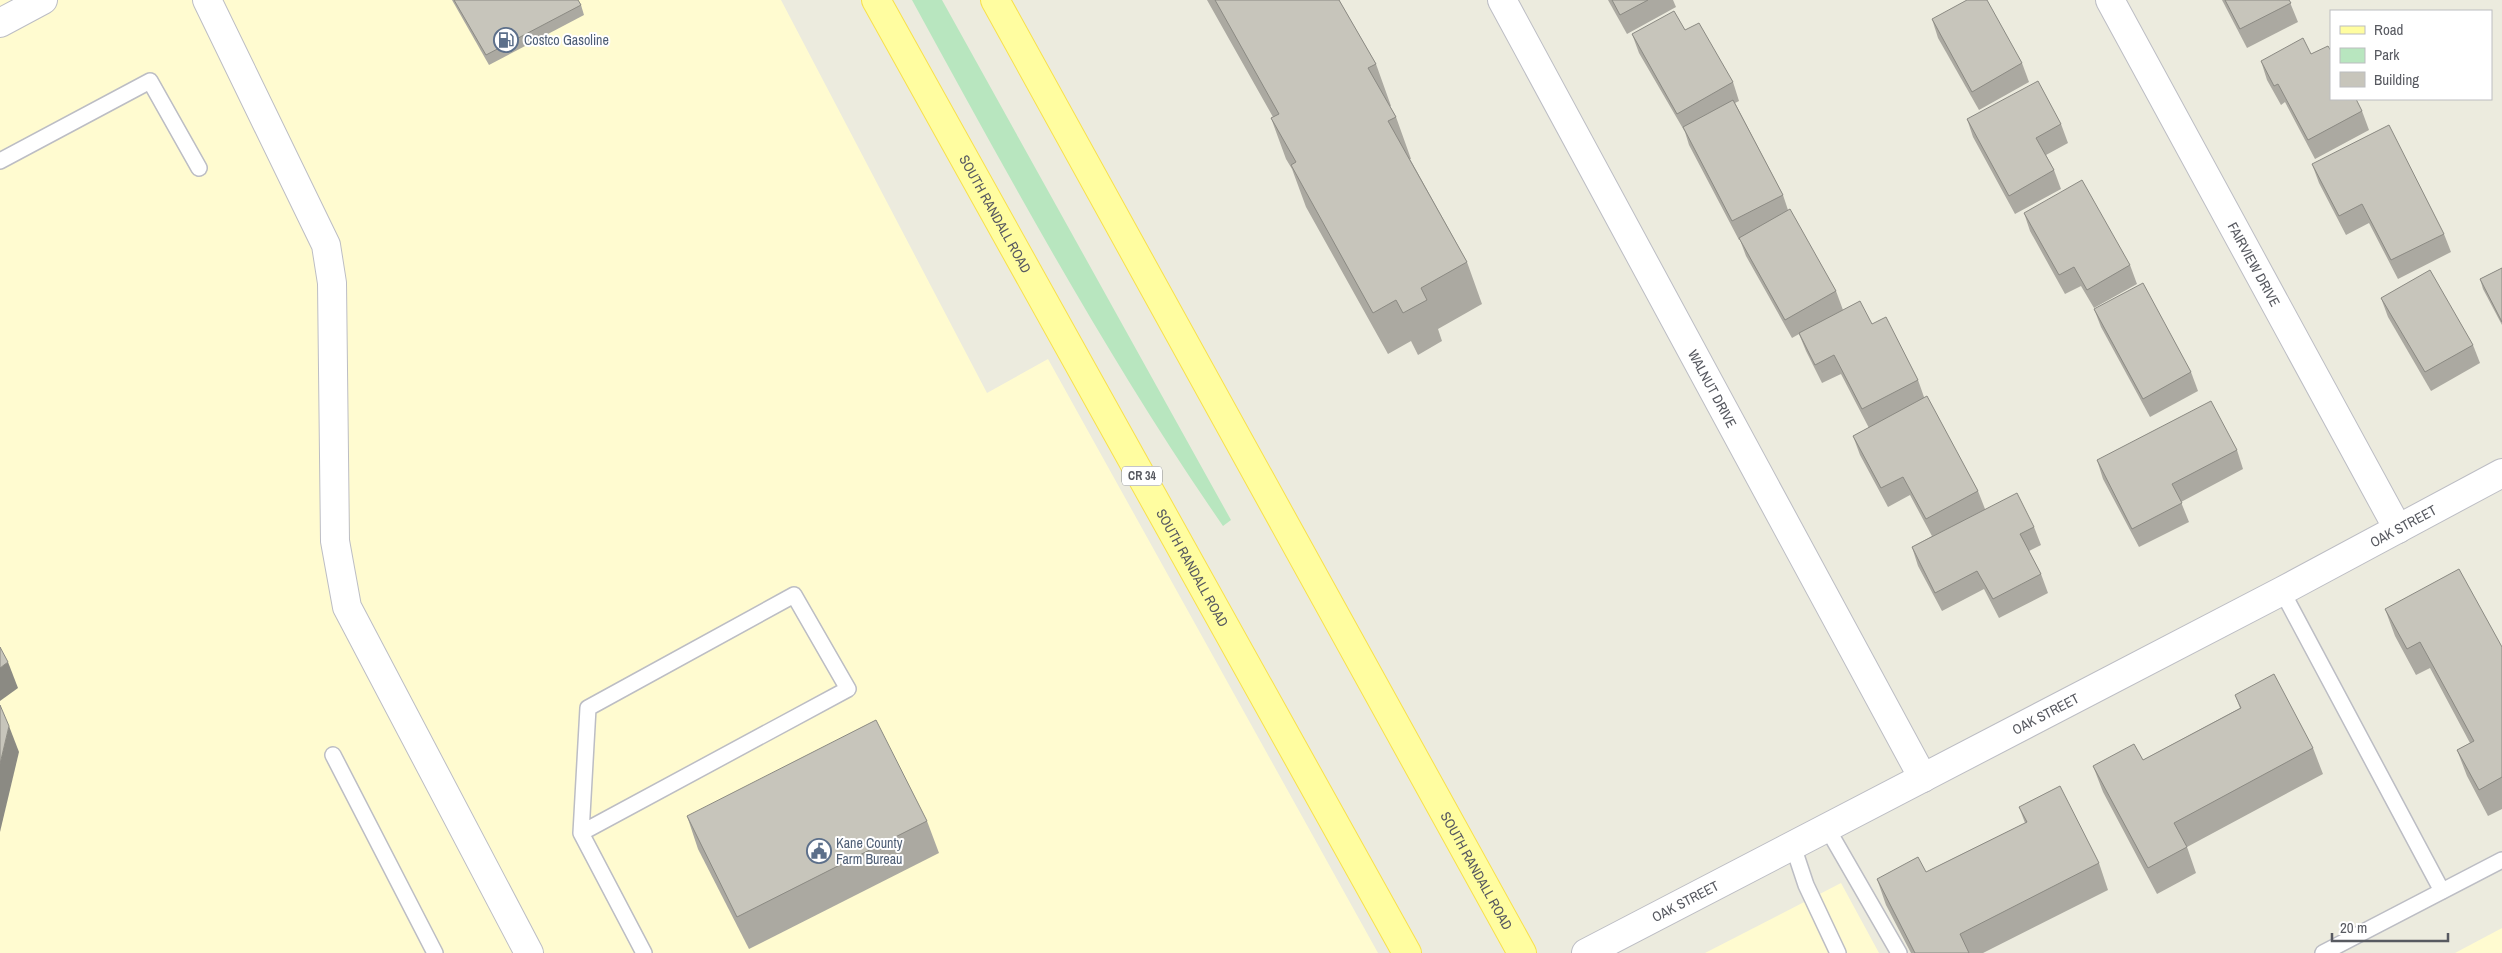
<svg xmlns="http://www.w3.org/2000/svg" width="2502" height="953" viewBox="0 0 2502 953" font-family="'Archivo Narrow',sans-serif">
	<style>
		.commercial { fill: #fffbd0 }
		.green { fill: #b8e6bf }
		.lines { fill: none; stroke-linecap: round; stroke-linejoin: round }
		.lane-casing { stroke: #bcbdc4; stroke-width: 18 }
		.street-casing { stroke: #bcbdc4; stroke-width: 30 }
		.primary-casing { stroke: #f8e04b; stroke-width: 30 }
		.lane { stroke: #fff; stroke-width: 15 }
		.street { stroke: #fff; stroke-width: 28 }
		.primary { stroke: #fffda0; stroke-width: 28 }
		.wall { fill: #aba9a1 }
		.shaded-wall { fill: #8b8a83 }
		.building { fill: #c7c5bb; stroke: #8b8a83 }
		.labels { text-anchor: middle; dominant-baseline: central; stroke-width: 4; stroke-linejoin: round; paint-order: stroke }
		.shield { fill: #fff; stroke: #8a8c90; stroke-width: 1 }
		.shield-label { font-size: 12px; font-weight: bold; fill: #585a61 }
		.service-label { font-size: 14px; fill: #4e5e75; stroke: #fff; text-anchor: start }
		.street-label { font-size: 14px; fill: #585a61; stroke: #fff }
	</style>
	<rect width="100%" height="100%" fill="#ecebde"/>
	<!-- commercial -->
	<g class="commercial">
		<polygon points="0,0 781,0 987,393 1048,359 1378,953 0,953"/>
		<polygon points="1841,883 1879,953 1705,953"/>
		<polygon points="2502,928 2502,953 2455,953"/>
	</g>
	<!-- green -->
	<path class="green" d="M912,0h30l289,520 -8,6c-116,-168 -213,-347 -311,-526z"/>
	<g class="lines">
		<defs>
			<g id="lane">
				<polyline points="0,161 150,81 199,168"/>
				<polyline points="2282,591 2442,891"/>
				<polyline points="333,755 435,953"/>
				<polyline points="1827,828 1899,953"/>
				<polyline points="581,833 588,708 794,595 848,689 581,833 644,953"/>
				<polyline points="1793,846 1806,885 1838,953"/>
				<polyline points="2323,953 2502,860"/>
			</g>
			<g id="street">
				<polyline points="207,0 326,245 332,283 335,541 347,607 529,953"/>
				<path id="s1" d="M1502,0l421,778"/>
				<path id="s2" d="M2110,0l288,529"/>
				<polyline points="0,23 43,0"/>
				<path id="s3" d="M1586,953l696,-362 220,-118"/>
			</g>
			<g id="primary">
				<path id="s4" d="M876,0l531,953"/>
				<path id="s5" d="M995,0l527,953"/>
			</g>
		</defs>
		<!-- lane casing -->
		<use href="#lane" class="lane-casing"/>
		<!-- street casing -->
		<use href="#street" class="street-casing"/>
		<!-- primary casing -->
		<use href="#primary" class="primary-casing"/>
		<!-- lane -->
		<use href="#lane" class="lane"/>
		<!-- street -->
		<use href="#street" class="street"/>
		<!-- primary -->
		<use href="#primary" class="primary"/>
	</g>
	<!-- wall -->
	<g class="wall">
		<polygon points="452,0 578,0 581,5 584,15 489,65"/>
		<polygon points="1207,0 1339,0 1376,64 1391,106 1390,106 1396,117 1411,159 1410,159 1467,262 1482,304 1438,329 1442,341 1418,355 1411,341 1388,354 1306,207 1292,169 1286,159 1271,118 1273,117"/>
		<polygon points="1608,0 1673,0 1676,7 1627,34"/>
		<polygon points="2222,0 2289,0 2298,22 2247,48"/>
		<polygon points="1932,19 2022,63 2029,82 1979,110 1938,38"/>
		<polygon points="1632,34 1733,82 1739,101 1735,103 1783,195 1788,210 1836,291 1843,310 1872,324 1918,380 1924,397 1978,491 1985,509 2034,527 2041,545 2029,551 2041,574 2048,593 1999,618 1984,589 1942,611 1918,566 1912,547 1932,536 1910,495 1888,507 1860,455 1853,436 1869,428 1841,374 1822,383 1806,351 1799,334 1792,338 1746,256 1740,240 1739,240 1689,145 1685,132 1639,53"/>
		<polygon points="2311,54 2362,111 2369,130 2315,159 2285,102 2281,105 2267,80 2261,61"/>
		<polygon points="1967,119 2061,124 2068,143 2046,155 2054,170 2061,189 2015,214 1973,137"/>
		<polygon points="2312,164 2444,234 2451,252 2398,279 2369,223 2346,235 2319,183"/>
		<polygon points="2024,213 2130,265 2137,284 2094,308 2081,286 2065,294 2030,231"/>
		<polygon points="2502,268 2502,325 2483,289 2480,279"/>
		<polygon points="2381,298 2473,345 2480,363 2431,391 2388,317"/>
		<polygon points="2094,309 2191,372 2198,391 2150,417 2101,327"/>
		<polygon points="2237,450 2243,469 2181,502 2189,522 2139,547 2103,479 2097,460"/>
		<polygon points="2385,609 2502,647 2502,809 2488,816 2467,776 2457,750 2470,743 2430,668 2416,675 2395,636"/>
		<polygon points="2235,695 2313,748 2323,774 2187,847 2196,873 2157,894 2103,792 2093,766 2143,760 2240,708"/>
		<polygon points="2019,807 2099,863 2108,890 1983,953 1911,953 1886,905 1877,879 1926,872 2025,823"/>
		<polygon points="687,816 927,821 939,853 749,949 698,849"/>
	</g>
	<!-- shaded-wall -->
	<g class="shaded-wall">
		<polygon points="8,662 18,688 0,701 0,668"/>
		<polygon points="9,726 19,752 0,832 0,764"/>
	</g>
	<!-- building -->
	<g class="building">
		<polygon points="454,0 578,0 581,5 486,55"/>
		<polygon points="1215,0 1339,0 1376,64 1368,68 1396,117 1388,121 1467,262 1421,288 1427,300 1403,313 1396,300 1373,313 1291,165 1296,162 1271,118 1279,114"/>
		<polygon points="1612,0 1648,0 1620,15"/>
		<polygon points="1967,0 1987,0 2022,63 1972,92 1932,19"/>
		<polygon points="2225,0 2289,0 2291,3 2240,29"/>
		<polygon points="1674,11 1685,30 1699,23 1733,82 1677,114 1632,34"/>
		<polygon points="2303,38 2311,54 2328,46 2331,51 2331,99 2356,99 2362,111 2308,140 2278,84 2274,86 2261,61"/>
		<polygon points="2038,81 2061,124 2036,138 2054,170 2009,196 1967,119"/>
		<polygon points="1733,100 1783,195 1732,221 1683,127"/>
		<polygon points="2389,125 2444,234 2391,260 2362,204 2339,216 2312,164"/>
		<polygon points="2082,180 2130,265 2087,290 2074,267 2059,275 2024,213"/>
		<polygon points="1790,209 1836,291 1785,320 1739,238"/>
		<polygon points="2502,268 2502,322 2480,279"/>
		<polygon points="2430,270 2473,345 2425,372 2381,298"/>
		<polygon points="2143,283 2191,372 2143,399 2094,309"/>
		<polygon points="1860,301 1872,324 1886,317 1918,380 1862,409 1834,355 1815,365 1799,333"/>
		<polygon points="1927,396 1978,491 1926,519 1903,477 1881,488 1853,436"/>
		<polygon points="2211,401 2237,450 2172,484 2182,503 2132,529 2097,460"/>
		<polygon points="2017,493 2034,527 2020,534 2041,574 1993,599 1977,571 1935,593 1912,547"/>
		<polygon points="2459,569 2502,647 2502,777 2479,790 2457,750 2474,741 2420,642 2407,649 2385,609"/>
		<polygon points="0,647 8,662 0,668"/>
		<polygon points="2274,674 2313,748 2174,823 2187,847 2148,868 2093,766 2134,744 2143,760 2241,708 2235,695"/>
		<polygon points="0,705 9,726 0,764"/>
		<polygon points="876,720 927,821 737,917 687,816"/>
		<polygon points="2060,786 2099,863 1960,934 1969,953 1915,953 1877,879 1918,857 1926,872 2027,822 2019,807"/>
	</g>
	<!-- icons -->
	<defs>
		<symbol id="fuel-ring" viewBox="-11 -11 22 22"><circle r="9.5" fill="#fff" stroke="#5c6f8a" stroke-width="1.5"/><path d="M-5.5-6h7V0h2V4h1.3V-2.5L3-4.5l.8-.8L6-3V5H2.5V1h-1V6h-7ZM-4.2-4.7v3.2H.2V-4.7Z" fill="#5c6f8a"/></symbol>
		<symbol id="civic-ring" viewBox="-11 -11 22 22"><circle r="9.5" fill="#fff" stroke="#5c6f8a" stroke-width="1.5"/><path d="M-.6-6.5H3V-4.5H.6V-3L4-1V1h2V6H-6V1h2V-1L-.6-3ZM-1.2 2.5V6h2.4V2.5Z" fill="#5c6f8a"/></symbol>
	</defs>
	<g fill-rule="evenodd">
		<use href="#fuel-ring" x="492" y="26" width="28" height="28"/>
		<use href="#civic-ring" x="805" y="837" width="28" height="28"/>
	</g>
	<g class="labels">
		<!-- shield labels -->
		<rect class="shield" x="1122" y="466.5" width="40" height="19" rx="4"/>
		<g class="shield-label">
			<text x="1142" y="476">CR 34</text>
		</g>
		<!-- service labels -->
		<g class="service-label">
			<text x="524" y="40">Costco Gasoline</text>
			<text x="836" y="843">Kane County<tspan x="836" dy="16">Farm Bureau</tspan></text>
		</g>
		<!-- street labels -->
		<g class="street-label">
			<text stroke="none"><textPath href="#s4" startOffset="245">SOUTH RANDALL ROAD</textPath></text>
			<text stroke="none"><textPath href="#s2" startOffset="301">FAIRVIEW DRIVE</textPath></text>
			<text stroke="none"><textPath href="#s1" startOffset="442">WALNUT DRIVE</textPath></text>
			<text stroke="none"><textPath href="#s3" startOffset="922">OAK STREET</textPath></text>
			<text stroke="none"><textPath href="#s4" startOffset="650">SOUTH RANDALL ROAD</textPath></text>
			<text stroke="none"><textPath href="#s3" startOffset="518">OAK STREET</textPath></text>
			<text stroke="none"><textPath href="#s5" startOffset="995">SOUTH RANDALL ROAD</textPath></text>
			<text stroke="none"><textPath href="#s3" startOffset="112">OAK STREET</textPath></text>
		</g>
	</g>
	<!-- legend -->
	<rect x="2330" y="10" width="162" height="90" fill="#ffffff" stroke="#bcbdc0"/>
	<rect x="2340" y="26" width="25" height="8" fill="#fffda0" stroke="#bcbdc0"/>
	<text x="2374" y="35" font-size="15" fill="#585a61">Road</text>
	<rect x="2340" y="48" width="25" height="15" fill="#b8e6bf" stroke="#bcbdc0"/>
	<text x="2374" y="60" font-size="15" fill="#585a61">Park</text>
	<rect x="2340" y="72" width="25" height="15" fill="#c7c5bb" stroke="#bcbdc0"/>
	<text x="2374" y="85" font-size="15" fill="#585a61">Building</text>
	<!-- scale -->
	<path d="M2332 933v8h116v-8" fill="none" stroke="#585a61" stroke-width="2.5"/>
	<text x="2340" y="933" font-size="15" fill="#585a61" stroke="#ffffff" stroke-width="4" paint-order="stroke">20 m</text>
</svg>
